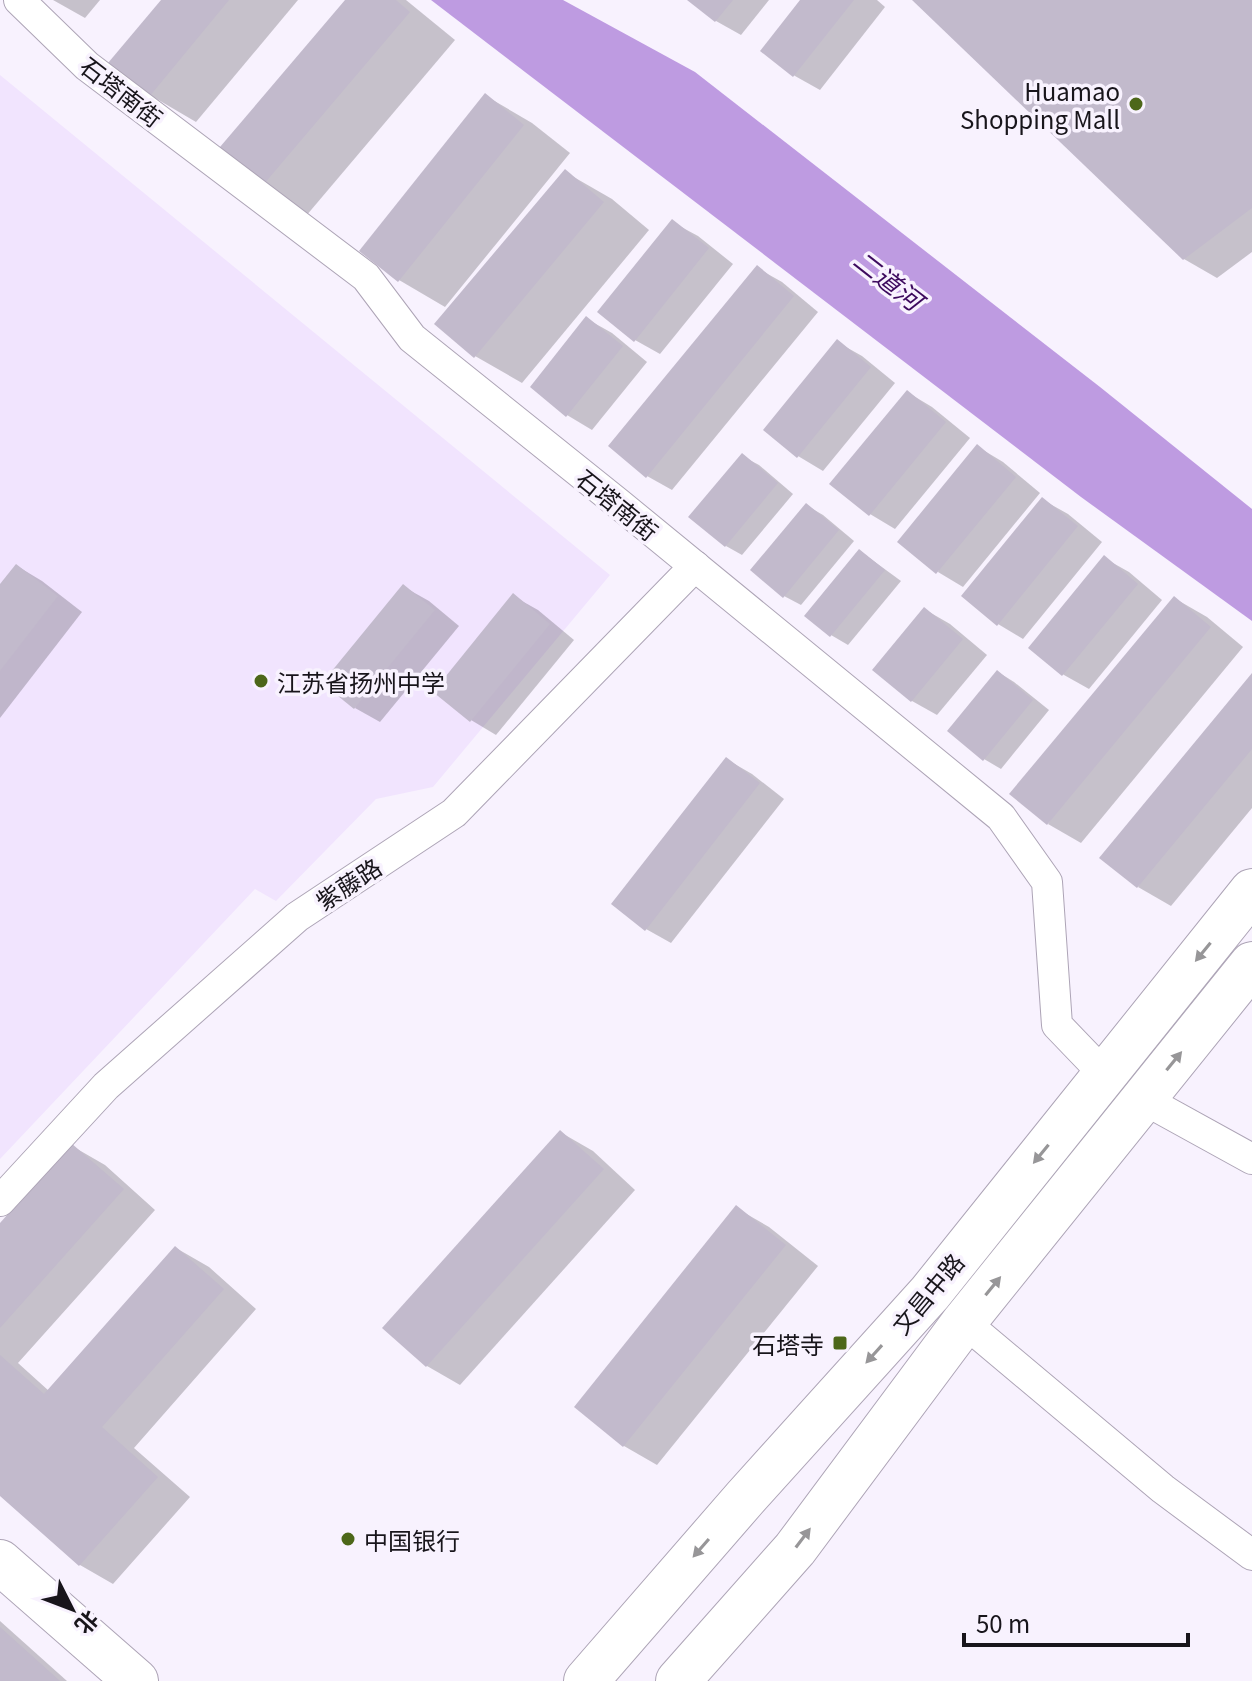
<svg xmlns="http://www.w3.org/2000/svg" width="1252" height="1681" viewBox="0 0 1252 1681" font-family="Georgia,'Noto Sans SC',serif">
	<style>
		.built { fill: #f1e4fe }
		.water { fill: #be9be1 }
		.shadow { fill: #0003 }
		.building { fill: #c2bacc }
		.lines { fill: none; stroke-linecap: round; stroke-linejoin: round }
		.street-casing { stroke: #ada4b6; stroke-width: 32 }
		.secondary-casing { stroke: #ada4b6; stroke-width: 46 }
		.primary-casing { stroke: #ada4b6; stroke-width: 46 }
		.street { stroke: #fff; stroke-width: 30 }
		.secondary { stroke: #fff; stroke-width: 44 }
		.primary { stroke: #fff; stroke-width: 44 }
		.oneway { fill: #979698 }
		.poi-dot { fill: #4d6719; stroke: #f8f2fe; stroke-width: 3 }
		.labels { text-anchor: middle; dominant-baseline: central; stroke-width: 7; stroke-linejoin: round; paint-order: stroke }
		.poi-label { font-size: 24px; fill: #18151b; stroke: #f8f2fe; text-anchor: end }
		.street-label { font-size: 24px; fill: #18151b; stroke: #f8f2fe }
		.water-label { font-size: 26px; font-style: italic; fill: #3d0a5e; stroke: #f8f2fe }
	</style>
	<rect width="100%" height="100%" fill="#f8f2fe"/>
	<!-- built -->
	<polygon class="built" points="0,75 610,575 433,787 376,799 276,901 255,889 0,1159"/>
	<!-- water -->
	<polygon class="water" points="431,0 563,0 695,72 1100,387 1252,509 1252,621 1081,497"/>
	<!-- shadow -->
	<g class="shadow">
		<polygon points="53,0 100,0 85,18"/>
		<polygon points="164,0 298,0 196,122 150,95"/>
		<polygon points="347,0 406,0 455,40 306,216 259,189"/>
		<polygon points="691,0 769,0 741,35 716,21"/>
		<polygon points="803,0 877,0 885,7 820,90 795,76 763,51"/>
		<polygon points="915,0 1252,0 1252,252 1217,278 1184,259"/>
		<polygon points="486,96 532,123 570,153 445,307 399,280"/>
		<polygon points="565,172 612,199 649,230 522,383 475,356"/>
		<polygon points="672,222 698,236 733,264 660,354 635,340"/>
		<polygon points="757,268 782,282 818,312 672,490 647,476"/>
		<polygon points="587,319 612,333 647,362 592,430 567,415"/>
		<polygon points="837,342 862,356 895,383 823,471 798,456"/>
		<polygon points="907,392 932,407 970,438 895,529 870,514 832,483"/>
		<polygon points="978,447 1003,462 1040,493 963,587 938,572"/>
		<polygon points="742,456 759,465 793,494 742,555 726,546"/>
		<polygon points="1043,500 1068,514 1102,542 1023,639 998,624"/>
		<polygon points="806,505 823,515 854,541 801,605 784,596"/>
		<polygon points="860,551 901,581 848,645 831,635"/>
		<polygon points="1104,558 1129,572 1162,600 1089,689 1064,675 1030,648"/>
		<polygon points="17,566 42,581 82,612 0,718 0,588"/>
		<polygon points="404,587 429,601 459,626 380,722 355,708"/>
		<polygon points="513,596 538,610 574,640 496,735 471,720"/>
		<polygon points="1174,598 1207,617 1243,647 1081,843 1048,824"/>
		<polygon points="924,609 950,624 987,655 937,715 912,701 875,670"/>
		<polygon points="998,672 1014,682 1049,710 1001,769 984,759"/>
		<polygon points="1252,676 1252,808 1171,906 1138,887"/>
		<polygon points="726,759 752,774 784,799 671,943 646,929"/>
		<polygon points="560,1132 593,1151 635,1190 460,1385 427,1366 385,1328"/>
		<polygon points="72,1146 105,1165 155,1210 18,1363 49,1391 176,1248 209,1267 256,1309 134,1448 190,1497 113,1584 80,1565 0,1493 0,1226"/>
		<polygon points="736,1208 769,1227 818,1266 657,1465 624,1446 576,1407"/>
		<polygon points="0,1621 67,1681 0,1681"/>
	</g>
	<!-- building -->
	<g class="building">
		<polygon points="161,0 229,0 149,97 108,63"/>
		<polygon points="345,0 396,0 410,12 258,191 214,154"/>
		<polygon points="687,0 733,0 715,22"/>
		<polygon points="800,0 854,0 793,77 760,51"/>
		<polygon points="912,0 1252,0 1252,208 1183,260"/>
		<polygon points="485,93 524,125 398,282 359,251"/>
		<polygon points="565,169 604,202 474,358 434,324"/>
		<polygon points="672,219 709,248 634,342 597,312"/>
		<polygon points="757,265 794,296 646,478 608,446"/>
		<polygon points="586,316 623,346 566,417 530,387"/>
		<polygon points="837,339 871,367 797,458 763,430"/>
		<polygon points="907,390 946,422 869,516 829,484"/>
		<polygon points="977,444 1016,477 936,574 897,542"/>
		<polygon points="742,453 778,483 725,547 688,517"/>
		<polygon points="1042,497 1078,526 997,626 961,596"/>
		<polygon points="806,503 839,530 783,598 750,570"/>
		<polygon points="859,549 885,570 830,637 804,616"/>
		<polygon points="1104,555 1138,584 1062,676 1028,648"/>
		<polygon points="16,564 58,596 0,671 0,584"/>
		<polygon points="403,584 435,610 354,709 322,683"/>
		<polygon points="513,593 550,624 470,722 433,692"/>
		<polygon points="1174,596 1211,627 1047,825 1009,794"/>
		<polygon points="924,607 963,639 911,702 872,670"/>
		<polygon points="997,670 1033,700 983,761 947,731"/>
		<polygon points="1252,673 1252,749 1137,888 1099,858"/>
		<polygon points="726,757 760,783 645,931 611,904"/>
		<polygon points="560,1130 604,1169 426,1367 382,1328"/>
		<polygon points="71,1143 124,1189 0,1328 0,1223"/>
		<polygon points="736,1205 786,1245 623,1447 574,1407"/>
		<polygon points="175,1246 224,1289 102,1427 158,1477 79,1566 0,1496 0,1355 44,1394"/>
		<polygon points="0,1627 60,1681 0,1681"/>
	</g>
	<g class="lines">
		<defs>
			<g id="street">
				<polyline points="19,0 87,66 366,277 412,338 619,504 1001,817 1047,882 1057,1025 1105,1075"/>
				<polyline points="1143,1099 1252,1159"/>
				<polyline points="0,1201 106,1086 297,917 454,813 695,566"/>
				<polyline points="964,1322 1163,1489 1252,1555"/>
			</g>
			<polyline id="secondary" points="0,1562 136,1681"/>
			<g id="primary">
				<polyline points="586,1681 745,1498 930,1293 1252,891"/>
				<polyline points="678,1681 795,1549 964,1322 1252,964"/>
			</g>
		</defs>
		<!-- street casing -->
		<use href="#street" class="street-casing"/>
		<!-- secondary casing -->
		<use href="#secondary" class="secondary-casing"/>
		<!-- primary casing -->
		<use href="#primary" class="primary-casing"/>
		<!-- street -->
		<use href="#street" class="street"/>
		<!-- secondary -->
		<use href="#secondary" class="secondary"/>
		<!-- primary -->
		<use href="#primary" class="primary"/>
	</g>
	<!-- one-way arrows -->
	<defs><path id="oneway-solid" d="M-6-.8H1V-3.2L6.5 0L1 3.2V.8H-6Z" transform="scale(2)"/></defs>
	<g class="oneway">
		<use href="#oneway-solid" transform="translate(1203 952) rotate(129)"/>
		<use href="#oneway-solid" transform="translate(1174 1061) rotate(-51)"/>
		<use href="#oneway-solid" transform="translate(1041 1154) rotate(129)"/>
		<use href="#oneway-solid" transform="translate(993 1286) rotate(-51)"/>
		<use href="#oneway-solid" transform="translate(874 1354) rotate(132)"/>
		<use href="#oneway-solid" transform="translate(803 1538) rotate(-53)"/>
		<use href="#oneway-solid" transform="translate(701 1548) rotate(131)"/>
	</g>
	<!-- markers -->
	<g class="poi-dot">
		<circle cx="1136" cy="104" r="8"/>
		<circle cx="261" cy="681" r="8"/>
		<rect x="832" y="1335" width="16" height="16" rx="4"/>
		<circle cx="348" cy="1539" r="8"/>
	</g>
	<g class="labels">
		<!-- poi labels -->
		<g class="poi-label">
			<text x="1120" y="90">Huamao<tspan x="1120" dy="28">Shopping Mall</tspan></text>
			<text x="277" y="681" text-anchor="start">江苏省扬州中学</text>
			<text x="824" y="1343">石塔寺</text>
			<text x="364" y="1539" text-anchor="start">中国银行</text>
		</g>
		<!-- street labels -->
		<g class="street-label">
			<text transform="translate(122 91) rotate(38)">石塔南街</text>
			<text transform="translate(618 504) rotate(39)">石塔南街</text>
			<text transform="translate(348 883) rotate(-33)">紫藤路</text>
			<text transform="translate(927 1293) rotate(-50)">文昌中路</text>
		</g>
		<!-- water labels -->
		<g class="water-label">
			<text transform="translate(889 279) rotate(38)">二道河</text>
		</g>
	</g>
	<!-- north arrow -->
	<g transform="translate(72 1609) rotate(132)" stroke="#f8f2fe" stroke-width="6" paint-order="stroke">
	<path d="M0-6L14 30L0 20L-14 30Z" fill="#18151b"/>
	<text y="-12" font-size="22" font-weight="bold" text-anchor="middle" fill="#18151b">北</text>
	</g>
	<!-- scale -->
	<path d="M964 1633v12h224v-12" fill="none" stroke="#18151b" stroke-width="4"/>
	<text x="976" y="1633" font-size="24" fill="#18151b" stroke="#f8f2fe" stroke-width="6" paint-order="stroke">50 m</text>
</svg>
